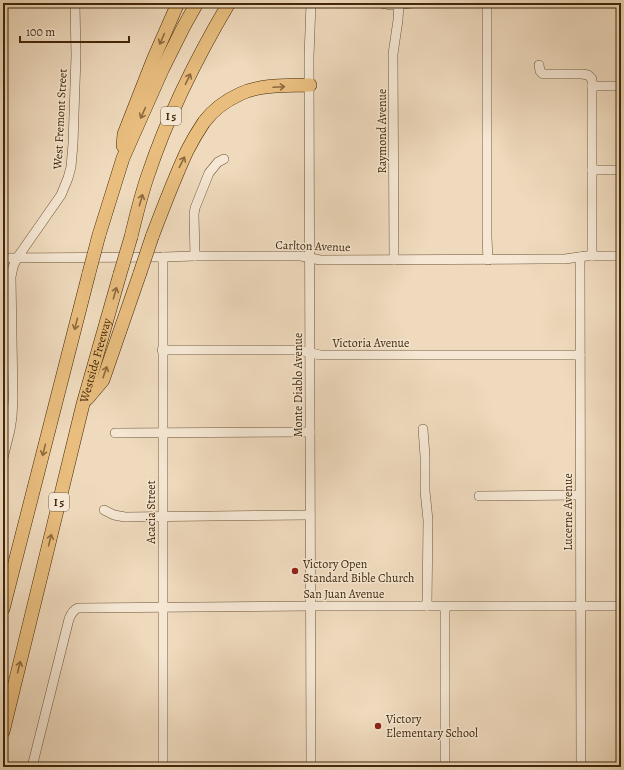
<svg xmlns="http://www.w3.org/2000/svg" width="624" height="770" viewBox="0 0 624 770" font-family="Alegreya,serif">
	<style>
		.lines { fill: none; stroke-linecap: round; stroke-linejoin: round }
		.minor-casing { stroke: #6d5434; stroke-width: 10 }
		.highway-casing { stroke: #422706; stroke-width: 14 }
		.minor { stroke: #f5e7d4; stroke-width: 9 }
		.highway { stroke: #e8bd7e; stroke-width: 13 }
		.highway-bridge-casing { stroke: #422706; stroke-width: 14; stroke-linecap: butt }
		.highway-bridge { stroke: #e8bd7e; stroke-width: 13 }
		.oneway { stroke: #8d6a3c }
		.poi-dot { fill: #8f2418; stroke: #f5e7d4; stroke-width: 1.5 }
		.labels { text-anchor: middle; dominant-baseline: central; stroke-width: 3; stroke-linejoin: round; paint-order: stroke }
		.shield { fill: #f5e7d4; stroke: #786144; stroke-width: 1 }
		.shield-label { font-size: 11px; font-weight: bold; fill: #422706 }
		.street-label { font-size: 12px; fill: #422706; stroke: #f5e7d4 }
		.poi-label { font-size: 12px; fill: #422706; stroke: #f5e7d4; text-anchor: start }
	</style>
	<rect width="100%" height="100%" fill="#efdabd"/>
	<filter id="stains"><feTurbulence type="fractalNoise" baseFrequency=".005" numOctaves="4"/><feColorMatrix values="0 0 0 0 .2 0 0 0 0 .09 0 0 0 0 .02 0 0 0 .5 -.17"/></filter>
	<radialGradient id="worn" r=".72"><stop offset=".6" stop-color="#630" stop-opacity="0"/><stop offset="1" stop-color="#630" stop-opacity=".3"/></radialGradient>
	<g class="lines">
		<defs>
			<g id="minor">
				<polyline points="311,3 309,57 311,767"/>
				<polyline points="381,3 391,5 413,3 519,3"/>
				<polyline points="487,3 487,237 488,260"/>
				<polyline points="539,65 540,71 543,74 582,74 588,75 592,79 592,256"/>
				<polyline points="592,86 621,86"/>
				<polyline points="592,170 621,170"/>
				<polyline points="195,256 194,214 195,208 209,173 218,162 224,159"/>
				<polyline points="163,257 163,767"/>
				<polyline points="580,257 581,767"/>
				<polyline points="3,258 163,257 195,256 301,256 320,260 542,259 565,259 586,256 621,256"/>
				<polyline points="394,260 393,54 398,20 399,3"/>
				<polyline points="162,350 299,350 320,355 580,355"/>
				<polyline points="423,429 425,456 425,491 428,520 427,606"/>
				<polyline points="115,433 310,432"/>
				<polyline points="3,458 10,430 12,417 13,398 11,277 13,267 17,258 61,195 68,178 71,167 73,144 76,56 75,3"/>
				<polyline points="479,496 580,495"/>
				<polyline points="104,510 114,515 125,517 310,515"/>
				<polyline points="445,607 445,767"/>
				<path d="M32,767l37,-148c2,-5 4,-9 9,-11l233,-2h310"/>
			</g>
			<g id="highway">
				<polyline points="123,146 124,134 153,60 178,3"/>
				<polyline points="99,235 123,158 163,68 184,26 197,3"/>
				<path d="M131,237c5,-21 10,-42 17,-62 20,-60 49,-118 81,-172"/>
				<path d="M152,237c11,-29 22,-58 35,-86 5,-10 11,-20 17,-29 9,-12 23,-22 36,-28 21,-10 47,-8 70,-9"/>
				<polyline points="87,399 103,380 140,273"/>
				<polyline points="3,609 89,273"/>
				<path id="s1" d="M3,732l80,-328 37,-130"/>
			</g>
		</defs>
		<!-- minor casing -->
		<use href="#minor" class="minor-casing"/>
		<!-- highway casing -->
		<use href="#highway" class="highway-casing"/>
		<!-- minor -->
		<use href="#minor" class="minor"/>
		<!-- highway -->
		<use href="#highway" class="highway"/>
		<defs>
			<g id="highway-bridge">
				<polyline points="89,273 99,235"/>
				<polyline points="140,273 152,237"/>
				<polyline points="120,274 131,237"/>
			</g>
		</defs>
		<!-- highway-bridge casing -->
		<use href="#highway-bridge" class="highway-bridge-casing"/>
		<!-- highway-bridge -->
		<use href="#highway-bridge" class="highway-bridge"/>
	</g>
	<!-- one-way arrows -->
	<defs><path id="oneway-shaft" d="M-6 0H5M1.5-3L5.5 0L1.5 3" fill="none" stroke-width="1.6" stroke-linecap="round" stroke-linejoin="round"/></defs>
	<g class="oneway">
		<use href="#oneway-shaft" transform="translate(162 39) rotate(114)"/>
		<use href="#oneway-shaft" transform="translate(188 79) rotate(-64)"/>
		<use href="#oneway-shaft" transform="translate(279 87) rotate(-3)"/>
		<use href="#oneway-shaft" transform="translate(143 113) rotate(114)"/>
		<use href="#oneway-shaft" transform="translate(182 162) rotate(-63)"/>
		<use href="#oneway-shaft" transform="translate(141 200) rotate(-74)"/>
		<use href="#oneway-shaft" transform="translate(115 293) rotate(-74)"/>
		<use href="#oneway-shaft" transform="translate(76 324) rotate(104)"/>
		<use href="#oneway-shaft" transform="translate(105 372) rotate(-71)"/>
		<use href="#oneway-shaft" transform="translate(44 450) rotate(104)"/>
		<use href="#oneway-shaft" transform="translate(50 540) rotate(-76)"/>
		<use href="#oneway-shaft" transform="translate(19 667) rotate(-76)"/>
	</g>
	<!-- markers -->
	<g class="poi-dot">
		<circle cx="295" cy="571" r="4"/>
		<circle cx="378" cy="726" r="4"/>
	</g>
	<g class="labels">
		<!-- shield labels -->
		<g class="shield">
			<rect x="161" y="107" width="20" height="18" rx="3"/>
			<rect x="49" y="493" width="20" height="18" rx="3"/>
		</g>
		<g class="shield-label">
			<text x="171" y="116">I 5</text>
			<text x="59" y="502">I 5</text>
		</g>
		<!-- street labels -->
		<g class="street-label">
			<text transform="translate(60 119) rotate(-87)">West Fremont Street</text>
			<text transform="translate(382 131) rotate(-90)">Raymond Avenue</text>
			<text transform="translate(313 246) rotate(2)">Carlton Avenue</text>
			<text x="371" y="343">Victoria Avenue</text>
			<text stroke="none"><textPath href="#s1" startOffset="383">Westside Freeway</textPath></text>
			<text transform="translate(298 385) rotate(-90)">Monte Diablo Avenue</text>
			<text transform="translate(151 512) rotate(-90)">Acacia Street</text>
			<text transform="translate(568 512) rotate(-90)">Lucerne Avenue</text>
			<text x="344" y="594">San Juan Avenue</text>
		</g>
		<!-- poi labels -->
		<g class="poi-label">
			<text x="303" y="564">Victory Open<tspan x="303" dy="14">Standard Bible Church</tspan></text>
			<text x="386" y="719">Victory<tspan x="386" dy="14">Elementary School</tspan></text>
		</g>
	</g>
	<!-- margin -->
	<rect width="624" height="770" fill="none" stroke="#efdabd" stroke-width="16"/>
	<rect x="4" y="4" width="616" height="762" fill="none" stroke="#422706" stroke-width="2"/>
	<rect x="8" y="8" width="608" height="754" fill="none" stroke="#422706"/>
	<!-- scale -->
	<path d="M20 36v6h109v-6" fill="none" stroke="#422706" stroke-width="2"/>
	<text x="26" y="36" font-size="12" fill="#422706" stroke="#f5e7d4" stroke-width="3" paint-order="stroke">100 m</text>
	<rect width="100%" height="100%" filter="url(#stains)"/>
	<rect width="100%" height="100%" fill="url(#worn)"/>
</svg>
